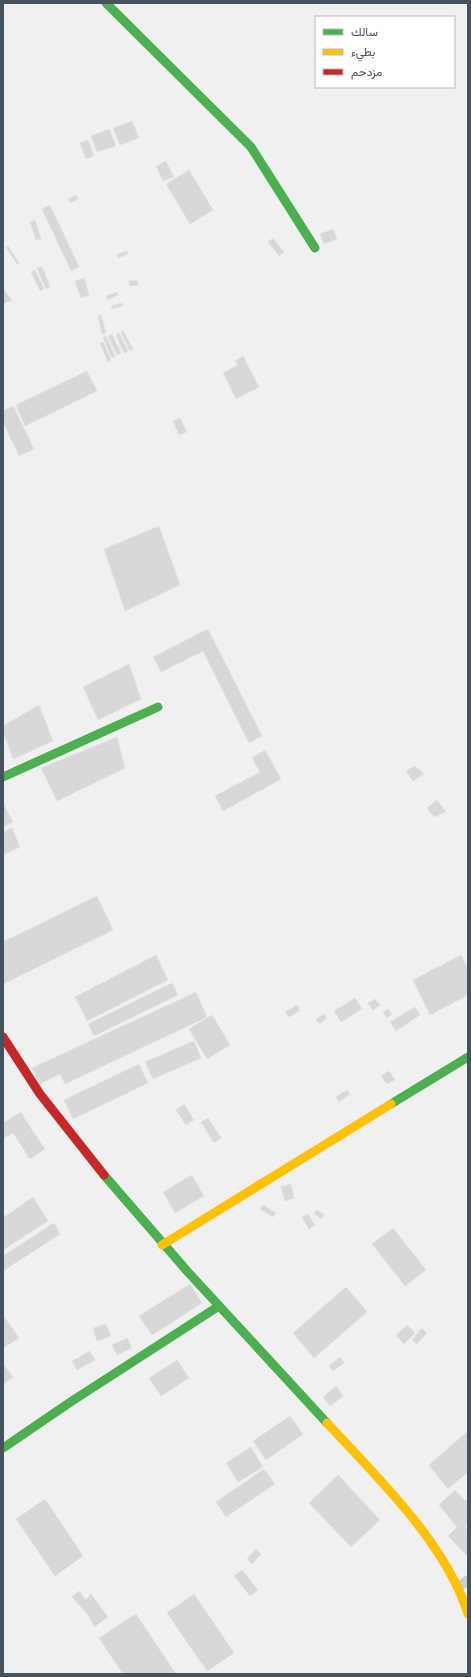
<svg xmlns="http://www.w3.org/2000/svg" width="471" height="1677" viewBox="0 0 471 1677" font-family="'Public Sans',Vazirmatn,sans-serif">
	<style>
		.building { fill: #d7d8da; stroke: #e1e2e3 }
		.lines { fill: none; stroke-linecap: round; stroke-linejoin: round }
		.street { stroke: #cbced1; stroke-width: 10 }
		.fast { stroke: #4caf50; stroke-width: 9 }
		.slow { stroke: #ffc107; stroke-width: 9 }
		.jam { stroke: #c62828; stroke-width: 9 }
	</style>
	<rect width="100%" height="100%" fill="#f0f0f0"/>
	<!-- building -->
	<g class="building">
		<polygon points="132,121 139,138 120,145 113,128"/>
		<polygon points="109,129 116,146 97,152 91,136"/>
		<polygon points="88,140 94,156 86,159 80,143"/>
		<polygon points="166,161 174,177 163,181 156,166"/>
		<polygon points="189,170 213,210 190,224 166,184"/>
		<polygon points="76,195 78,199 70,203 68,199"/>
		<polygon points="50,205 79,267 71,271 42,209"/>
		<polygon points="35,220 41,239 36,240 30,222"/>
		<polygon points="333,229 337,239 324,244 320,234"/>
		<polygon points="273,238 284,252 279,256 268,242"/>
		<polygon points="8,246 19,263 17,264 6,247"/>
		<polygon points="127,251 128,254 118,258 117,254"/>
		<polygon points="42,267 50,287 46,289 37,268"/>
		<polygon points="35,270 44,289 40,291 31,272"/>
		<polygon points="84,278 89,295 81,298 75,281"/>
		<polygon points="137,280 138,285 130,286 129,281"/>
		<polygon points="3,289 12,300 3,304"/>
		<polygon points="117,292 118,295 108,300 106,296"/>
		<polygon points="122,303 123,306 112,309 111,306"/>
		<polygon points="101,315 106,333 102,334 98,316"/>
		<polygon points="123,331 133,349 130,351 121,332"/>
		<polygon points="119,333 128,351 124,353 116,335"/>
		<polygon points="112,334 121,353 117,355 108,336"/>
		<polygon points="106,336 115,356 112,358 103,338"/>
		<polygon points="103,342 111,360 108,362 100,343"/>
		<polygon points="243,356 259,387 236,399 223,373 238,365 235,361"/>
		<polygon points="87,371 97,391 25,426 16,405"/>
		<polygon points="13,406 34,449 19,456 3,422 3,411"/>
		<polygon points="180,418 187,432 179,435 173,421"/>
		<polygon points="159,526 180,585 125,611 104,549"/>
		<polygon points="208,629 262,736 249,743 203,651 161,672 153,657"/>
		<polygon points="129,664 141,699 98,720 83,687"/>
		<polygon points="39,705 53,741 13,759 3,731 3,726"/>
		<polygon points="117,737 125,768 57,801 41,768"/>
		<polygon points="265,750 281,779 223,811 215,796 260,772 252,758"/>
		<polygon points="415,766 424,774 413,781 406,771"/>
		<polygon points="437,800 446,812 434,817 427,808"/>
		<polygon points="3,803 13,822 3,827"/>
		<polygon points="12,828 20,847 3,855 3,832"/>
		<polygon points="97,896 113,930 3,984 3,942"/>
		<polygon points="156,955 168,980 87,1021 75,997"/>
		<polygon points="461,955 468,969 468,995 430,1015 413,980"/>
		<polygon points="172,983 178,995 94,1036 88,1024"/>
		<polygon points="196,992 207,1017 65,1084 60,1074 40,1084 32,1068"/>
		<polygon points="355,998 362,1009 341,1022 334,1011"/>
		<polygon points="375,999 380,1005 373,1010 368,1003"/>
		<polygon points="297,1005 300,1010 289,1017 285,1012"/>
		<polygon points="415,1007 420,1015 396,1031 390,1022"/>
		<polygon points="388,1009 392,1014 387,1018 383,1012"/>
		<polygon points="324,1014 327,1018 319,1024 316,1019"/>
		<polygon points="212,1015 230,1045 207,1059 189,1029"/>
		<polygon points="194,1041 201,1058 153,1079 145,1062"/>
		<polygon points="139,1064 148,1083 73,1119 64,1100"/>
		<polygon points="389,1071 395,1080 387,1084 381,1076"/>
		<polygon points="347,1090 350,1094 339,1102 336,1097"/>
		<polygon points="184,1104 194,1120 186,1125 176,1110"/>
		<polygon points="21,1112 32,1130 17,1139 13,1133 3,1138 3,1123"/>
		<polygon points="208,1118 221,1138 214,1143 201,1122"/>
		<polygon points="32,1130 45,1149 30,1159 17,1139"/>
		<polygon points="192,1175 204,1196 175,1213 163,1192"/>
		<polygon points="291,1184 294,1198 285,1201 281,1187"/>
		<polygon points="33,1197 48,1221 3,1250 3,1218"/>
		<polygon points="263,1205 276,1213 273,1217 260,1209"/>
		<polygon points="317,1210 324,1214 322,1219 314,1214"/>
		<polygon points="308,1214 315,1225 309,1229 302,1217"/>
		<polygon points="54,1223 60,1234 3,1271 3,1256"/>
		<polygon points="393,1228 426,1270 405,1286 372,1244"/>
		<polygon points="190,1284 202,1303 152,1335 139,1316"/>
		<polygon points="346,1287 367,1312 314,1358 293,1333"/>
		<polygon points="3,1315 19,1338 3,1348"/>
		<polygon points="106,1324 111,1336 97,1341 93,1328"/>
		<polygon points="407,1325 415,1333 404,1344 396,1335"/>
		<polygon points="422,1328 427,1333 417,1344 412,1340"/>
		<polygon points="127,1338 132,1348 117,1355 112,1345"/>
		<polygon points="90,1351 95,1360 77,1370 72,1361"/>
		<polygon points="340,1357 344,1363 333,1371 329,1366"/>
		<polygon points="177,1360 189,1378 161,1396 149,1378"/>
		<polygon points="3,1364 13,1377 3,1384"/>
		<polygon points="336,1386 343,1396 330,1406 323,1397"/>
		<polygon points="290,1416 303,1434 266,1460 253,1441"/>
		<polygon points="468,1431 468,1472 448,1489 429,1465"/>
		<polygon points="251,1447 263,1467 238,1482 226,1463"/>
		<polygon points="264,1469 275,1484 226,1517 216,1502"/>
		<polygon points="338,1475 380,1520 351,1547 309,1503"/>
		<polygon points="455,1490 465,1501 468,1499 468,1524 460,1531 439,1505"/>
		<polygon points="45,1499 83,1556 55,1576 16,1519"/>
		<polygon points="463,1521 468,1532 468,1557 448,1536"/>
		<polygon points="256,1549 261,1554 252,1564 247,1559"/>
		<polygon points="242,1570 258,1590 250,1596 234,1576"/>
		<polygon points="79,1591 86,1600 91,1594 108,1617 94,1627 88,1615 72,1597"/>
		<polygon points="194,1594 234,1653 207,1671 167,1613"/>
		<polygon points="136,1614 176,1674 123,1674 99,1638"/>
	</g>
	<g class="lines">
		<!-- street -->
		<polyline class="street" points="458,1587 468,1580"/>
		<!-- fast -->
		<g class="fast">
			<polyline points="106,3 251,147 315,248"/>
			<polyline points="3,777 158,707"/>
			<polyline points="391,1104 468,1057"/>
			<polyline points="104,1175 187,1271 327,1423"/>
			<polyline points="3,1448 72,1401 219,1306"/>
		</g>
		<!-- slow -->
		<g class="slow">
			<polyline points="162,1245 391,1104"/>
			<path d="M327,1423c50,54 119,120 141,191"/>
		</g>
		<!-- jam -->
		<polyline class="jam" points="3,1037 40,1094 104,1175"/>
	</g>
	<!-- border -->
	<rect width="471" height="1677" fill="none" stroke="#46525d" stroke-width="8"/>
	<!-- legend -->
	<rect x="315" y="16" width="140" height="72" fill="#ffffff" stroke="#b5babe"/>
	<rect x="323" y="29" width="20" height="6" fill="#4caf50" stroke="#b5babe"/>
	<text x="351" y="36" font-size="12" fill="#46525d">سالك</text>
	<rect x="323" y="49" width="20" height="6" fill="#ffc107" stroke="#b5babe"/>
	<text x="351" y="56" font-size="12" fill="#46525d">بطيء</text>
	<rect x="323" y="69" width="20" height="6" fill="#c62828" stroke="#b5babe"/>
	<text x="351" y="76" font-size="12" fill="#46525d">مزدحم</text>
</svg>
